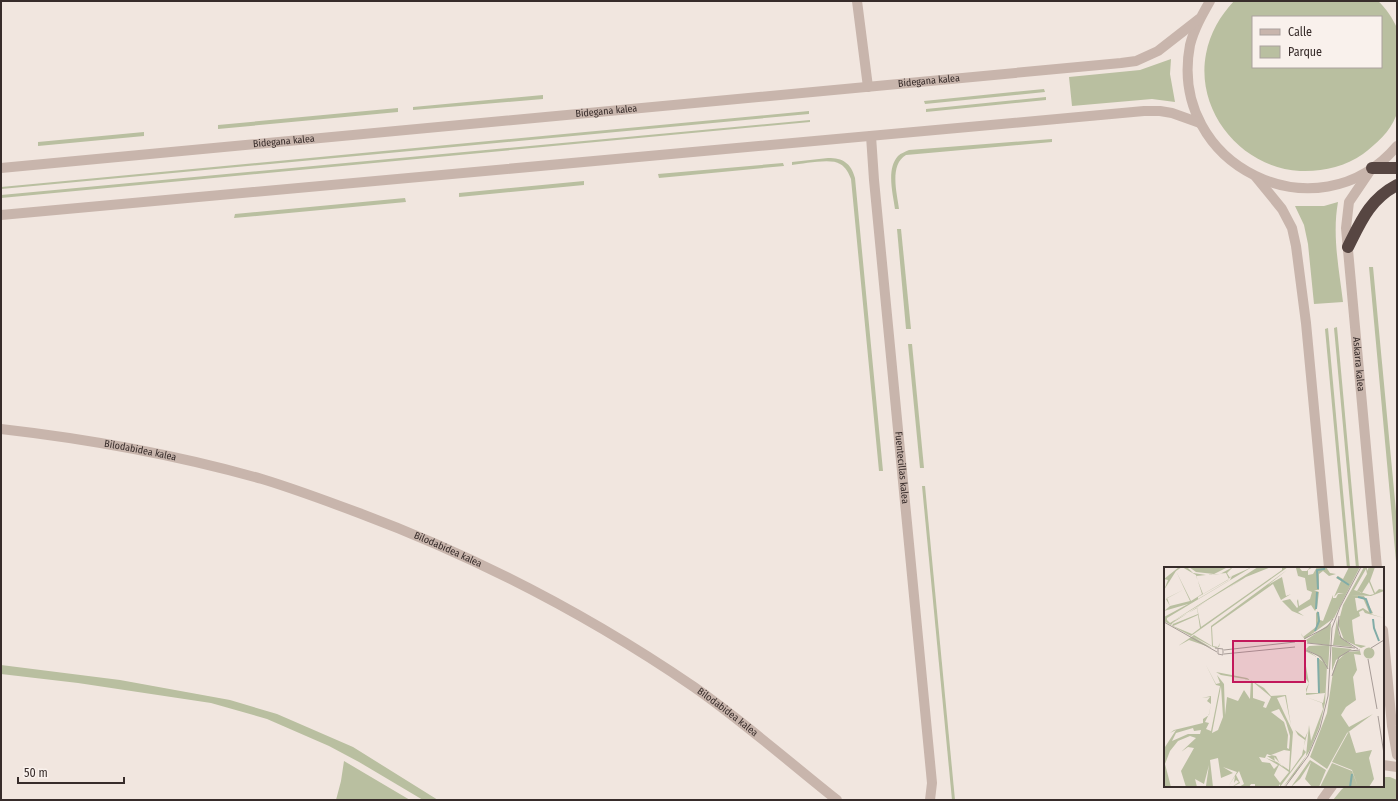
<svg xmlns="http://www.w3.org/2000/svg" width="1398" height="801" viewBox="0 0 1398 801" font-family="'Fira Sans Condensed',sans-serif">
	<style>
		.green { fill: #b9bfa0; fill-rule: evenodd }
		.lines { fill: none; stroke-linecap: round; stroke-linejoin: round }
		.minor { stroke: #c8b5ac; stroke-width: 10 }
		.highway { stroke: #574642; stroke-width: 12 }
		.labels { text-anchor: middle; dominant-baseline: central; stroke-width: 4; stroke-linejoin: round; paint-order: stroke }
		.street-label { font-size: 10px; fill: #372c2a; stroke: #f9f1ec }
		.inset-river { fill: none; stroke: #81aca7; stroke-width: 2 }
		.inset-road { fill: none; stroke: #a79c97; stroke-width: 1 }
		.view { fill: #c2185b; fill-opacity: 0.15; stroke: #c2185b; stroke-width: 2 }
		.inset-edge { fill: none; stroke: #372c2a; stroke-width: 2 }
	</style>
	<rect width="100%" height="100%" fill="#f1e6df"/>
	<!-- green -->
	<g class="green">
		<path d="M1234,1h144c8,7 15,18 19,27 0,21 0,42 0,64 0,7 1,17 -1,24 -6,16 -20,28 -33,38 -19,13 -41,18 -63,17 -58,-3 -105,-59 -94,-117 4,-21 14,-38 28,-53zM1253,17h128v50h-128z"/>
		<polygon points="1171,59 1170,74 1175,102 1152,99 1072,106 1069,77 1140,70"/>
		<polygon points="1044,89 1045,92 925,104 924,101"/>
		<polygon points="543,95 543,99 413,110 413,107"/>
		<polygon points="1046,97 1046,100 926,112 926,109"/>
		<polygon points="398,108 398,112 218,129 218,125"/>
		<polygon points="809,111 809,114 1,189 1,187"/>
		<polygon points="810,120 810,122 1,198 1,195"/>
		<polygon points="144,132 144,136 38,146 38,142"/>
		<path d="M1052,139v3l-146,13c-17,10 -9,38 -7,54h-4c-2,-15 -9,-40 3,-53 3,-3 7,-4 11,-6z"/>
		<path d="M828,158c15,0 23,5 27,20l28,293h-4l-28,-292c-2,-5 -5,-12 -11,-15 -9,-6 -37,0 -48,1v-3z"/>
		<polygon points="783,163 784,166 659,178 658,174"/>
		<polygon points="584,181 584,185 459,197 459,193"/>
		<polygon points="405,198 406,202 234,218 235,214"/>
		<path d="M1338,202c-6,33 1,67 5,100l-29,2 -6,-60 -4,-19 -9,-19h29z"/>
		<polygon points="897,229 901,229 911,329 906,329"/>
		<polygon points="1369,267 1373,267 1397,522 1397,572"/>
		<polygon points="1337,327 1359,568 1356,568 1334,328"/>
		<polygon points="1328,328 1350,568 1347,568 1325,329"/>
		<polygon points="908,344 912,344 924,468 920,468"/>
		<polygon points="922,486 925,486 955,800 952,800"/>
		<polygon points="1,665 120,680 230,700 277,714 353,747 438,800 423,800 359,762 329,746 267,719 211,703 78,683 1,674"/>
		<polygon points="344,761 410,800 336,800 341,781"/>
		<polygon points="1383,777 1390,777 1397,780 1397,800 1333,800 1342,789 1347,786 1383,786"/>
	</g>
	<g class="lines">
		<!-- minor -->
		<g class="minor">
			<polyline points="857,1 868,87"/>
			<path d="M1210,1c-8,14 -16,28 -20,44 -23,121 128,194 207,101"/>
			<path id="s1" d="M871,136l3,44 58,603 -2,17"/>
			<path id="s2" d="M1,168l1120,-105 15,-2 22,-10 41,-32"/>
			<path id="s3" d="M1372,168l-23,34 -3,26 31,340"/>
			<polyline points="1256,177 1282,209 1292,228 1296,246 1306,323 1329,568"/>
			<polyline points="1,215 1144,111 1160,111 1172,113 1200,123"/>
			<path id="s4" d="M1,429c88,10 176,26 261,50 33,10 65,22 97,34 118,44 231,103 335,174 50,35 95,75 143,113"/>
			<polyline points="1383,630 1392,726 1397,755"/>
			<polyline points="1383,765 1397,767"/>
			<polyline points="1322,800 1332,786"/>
		</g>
		<!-- highway -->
		<g class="highway">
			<polyline points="1372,168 1397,168"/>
			<path d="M1348,247c13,-26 22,-48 49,-62"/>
		</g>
	</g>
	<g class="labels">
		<!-- street labels -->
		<g class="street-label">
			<text stroke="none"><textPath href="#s2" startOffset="932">Bidegana kalea</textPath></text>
			<text stroke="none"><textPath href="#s2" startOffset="608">Bidegana kalea</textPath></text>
			<text stroke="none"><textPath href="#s2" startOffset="284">Bidegana kalea</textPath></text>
			<text stroke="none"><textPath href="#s3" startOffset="204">Askarra kalea</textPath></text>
			<text stroke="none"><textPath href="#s4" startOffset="141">Bilodabidea kalea</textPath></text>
			<text stroke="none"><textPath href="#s1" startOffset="333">Fuentecillas kalea</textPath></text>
			<text stroke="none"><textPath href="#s4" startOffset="465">Bilodabidea kalea</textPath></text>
			<text stroke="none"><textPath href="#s4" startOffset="789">Bilodabidea kalea</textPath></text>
		</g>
	</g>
	<!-- overview -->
	<g transform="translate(1164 567)">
		<rect width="220" height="220" fill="#f1e6df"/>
		<path d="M15,0h8l6,6 13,2 14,-1 13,-7 -6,6 3,5 2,-3 18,-8 -18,8 -4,5 -30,17v2l32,-19 2,-4 20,-9 -85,51v2l3,3 88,-56h13l-25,10 -19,12 -30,18 4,20 81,-57v-3h6l-97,69 -19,-10 2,-4 33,-21 20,-12 15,-10 -67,41 -4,5 -7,-4v-4l24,-13 -24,7 6,-5 -4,-7 -2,1 19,-10 -16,8 3,8 20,-5 -14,-30 -12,19 4,-10 -4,-1zM18,0l14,8 6,19 -11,7 -15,-30zM62,6l3,6 -26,15 -7,-18zM33,41l1,6 -25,10 1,-3zM34,48l2,13 -8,6 -19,-8zM25,0h39l-14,7 -18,-2zM135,0l3,4h5l3,-4h3l-5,3v5l5,-1 4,-7h9l4,6 6,1 -7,2 -6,-5 -4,3v16h-5l5,2 -2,16 -2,3 -4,-6 -13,7 6,4 -12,-5 -10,-10 8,-2 7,9 1,-1 -1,-6 1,-2 1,7 11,-7 2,-7 -5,-2 -2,-12 -7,-2 -2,-8zM185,0h11l-26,51 -29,21 -3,-3 -1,-3 2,4 13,-10v-14l2,-2 2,9 3,1 10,-26v3h3l2,-4h6l-6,-1 -4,4 7,-16 -5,-3 2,-2 5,3zM200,0h3v4l2,-4h6l-5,14 5,12 4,-4 5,1v1l-13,5 -20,-1 13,1 9,17 -2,1 13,4 -19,-5 -2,-3 -4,2 1,4 -8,4 1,11 2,13 11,2 -5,2 -17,-8 -6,-16 5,-19zM202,2l1,5 -10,17 5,2 7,-11 5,12 -4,1 -16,-5zM191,31h8l6,14 -6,-4 -6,3zM123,3l-19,15 14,-8 4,19 5,-2 -10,6 -8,-16 -61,43 1,19 5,1 2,-4 -1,4 -3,1 -5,-2 -19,-10 20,12 -23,-8 -11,6 16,-11 18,11 -1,-20zM173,52l2,16 14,12 -20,-2zM167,56l-3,46 -2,-5 -20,-15 3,-3 19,-1 -20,-2 -2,-3zM168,80l20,2 -16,11 -4,11zM199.5 86a5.5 5.5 0 1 1 11 0a5.5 5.5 0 1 1-11 0ZM141,84h4l9,5 9,10 -2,37 -6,25 -9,22 -15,24 -12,13 23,-31 3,-31 2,16 12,-32 -1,-6 -16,-6 17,6 2,-10 -19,2v-6l3,-6 -3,-4 -2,-24 5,28 -3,10h12l1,-26 -2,-10zM196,84l1,4 -7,-1 3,16 -4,7 3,23 -10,7 -5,8 8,12 24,-13 -26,19 -20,36 -17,-12 17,-44 6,-41 4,-11 10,-9zM42,98l10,19 4,-1 -3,-8 7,9 1,31 2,-18 11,4 6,-11 6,9 1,-19 -30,-5 -5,-3 31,6 17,10 7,8 15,-1 5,31 -6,-30 -8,2 16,34 -3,40 12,-17 3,-15 -7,-5 -3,-5 10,8 3,-7 -5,18 3,3 -26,35v-3l-2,3h-23v-3h-4l-2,3h-10l5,-3 -5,-13 -3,4 4,8 -8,4 7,-5 -3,-2 -2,3 1,-7 -7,11 9,-15 -14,-5 10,6 -12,5 -3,-20 -8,2 3,27 -7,-1 3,-21 -5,19 -9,-5 2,8h-11l-5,-16 13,-23 -6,-1 -7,5 15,-14 -6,-2 -12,5 -8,10 -5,13 6,23h-7l1,-40 11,-17 -6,3 4,-3 29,-7v-4l6,-4 2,-11 -4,-3 3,-4 -8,1 9,-2v8l-2,10 -4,8 4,1 -3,6 5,2 9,-45 -4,-1zM89,115l18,15 -5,11 -3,-1 2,-5 -12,-4zM57,119l2,31 -5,13 -6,3zM115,142l7,13 4,14 -1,13 -2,-1 1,-13 -4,-13 -13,-10zM29,161l1,3 7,-1 -1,4h-12l-16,7 4,-8zM120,183l6,1 -1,19 -9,-6 -4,-8 -5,-1zM103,187l5,2h-5l8,5 -1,-4 3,3 6,7 -6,-5 -11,-4 12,7 -4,4 -4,-6 -8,-1 -3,-5 6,1zM115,198l10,7 -9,11 -6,-8zM185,164l7,22 16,-3 -3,8 5,21 -5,8h-11l-6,-17 -20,-8zM146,193l16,10 -7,17h-7l-7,-8 6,-17 -11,17 -9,8zM168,196l20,8 6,16h-38z" fill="#b9bfa0" fill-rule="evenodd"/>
		<path class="inset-river" d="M173,10l12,8M154,22l-1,-19 7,-1v-2M194,30l8,2 5,14M152,42l1,-17M209,52l1,9 5,13M151,64l4,-10 -1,-9M154,91l1,35M186,220l2,-13"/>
		<path class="inset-road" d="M175,49l-1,12 3,10 17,11M0,55l53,30M140,72l23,-12 6,-8M143,76l48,5M51,81l8,1v6l-5,-1v-5M207,81l13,-8M140,82l17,8 7,12M60,83l71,-8M60,87l71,-7M204,92l9,50M168,109l7,-19 10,-6 11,-1M214,149l6,38M121,220l23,-31 12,-28 8,-32 4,-68 8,-21 21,-40"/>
		<path class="view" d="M69,74h72v41h-72z"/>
		<rect width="220" height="220" class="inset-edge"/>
	</g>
	<!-- border -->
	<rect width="1398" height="801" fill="none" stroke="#372c2a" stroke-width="4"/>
	<!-- legend -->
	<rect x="1252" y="16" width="130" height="52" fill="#f9f1ec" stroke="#aba29e"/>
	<rect x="1260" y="29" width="20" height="6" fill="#c8b5ac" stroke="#aba29e"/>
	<text x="1288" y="36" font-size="12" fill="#372c2a">Calle</text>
	<rect x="1260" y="46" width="20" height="12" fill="#b9bfa0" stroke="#aba29e"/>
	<text x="1288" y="56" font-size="12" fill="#372c2a">Parque</text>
	<!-- scale -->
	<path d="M18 777v6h106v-6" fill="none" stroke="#372c2a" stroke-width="2"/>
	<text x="24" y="777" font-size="12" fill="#372c2a" stroke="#f9f1ec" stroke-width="3" paint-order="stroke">50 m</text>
</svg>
